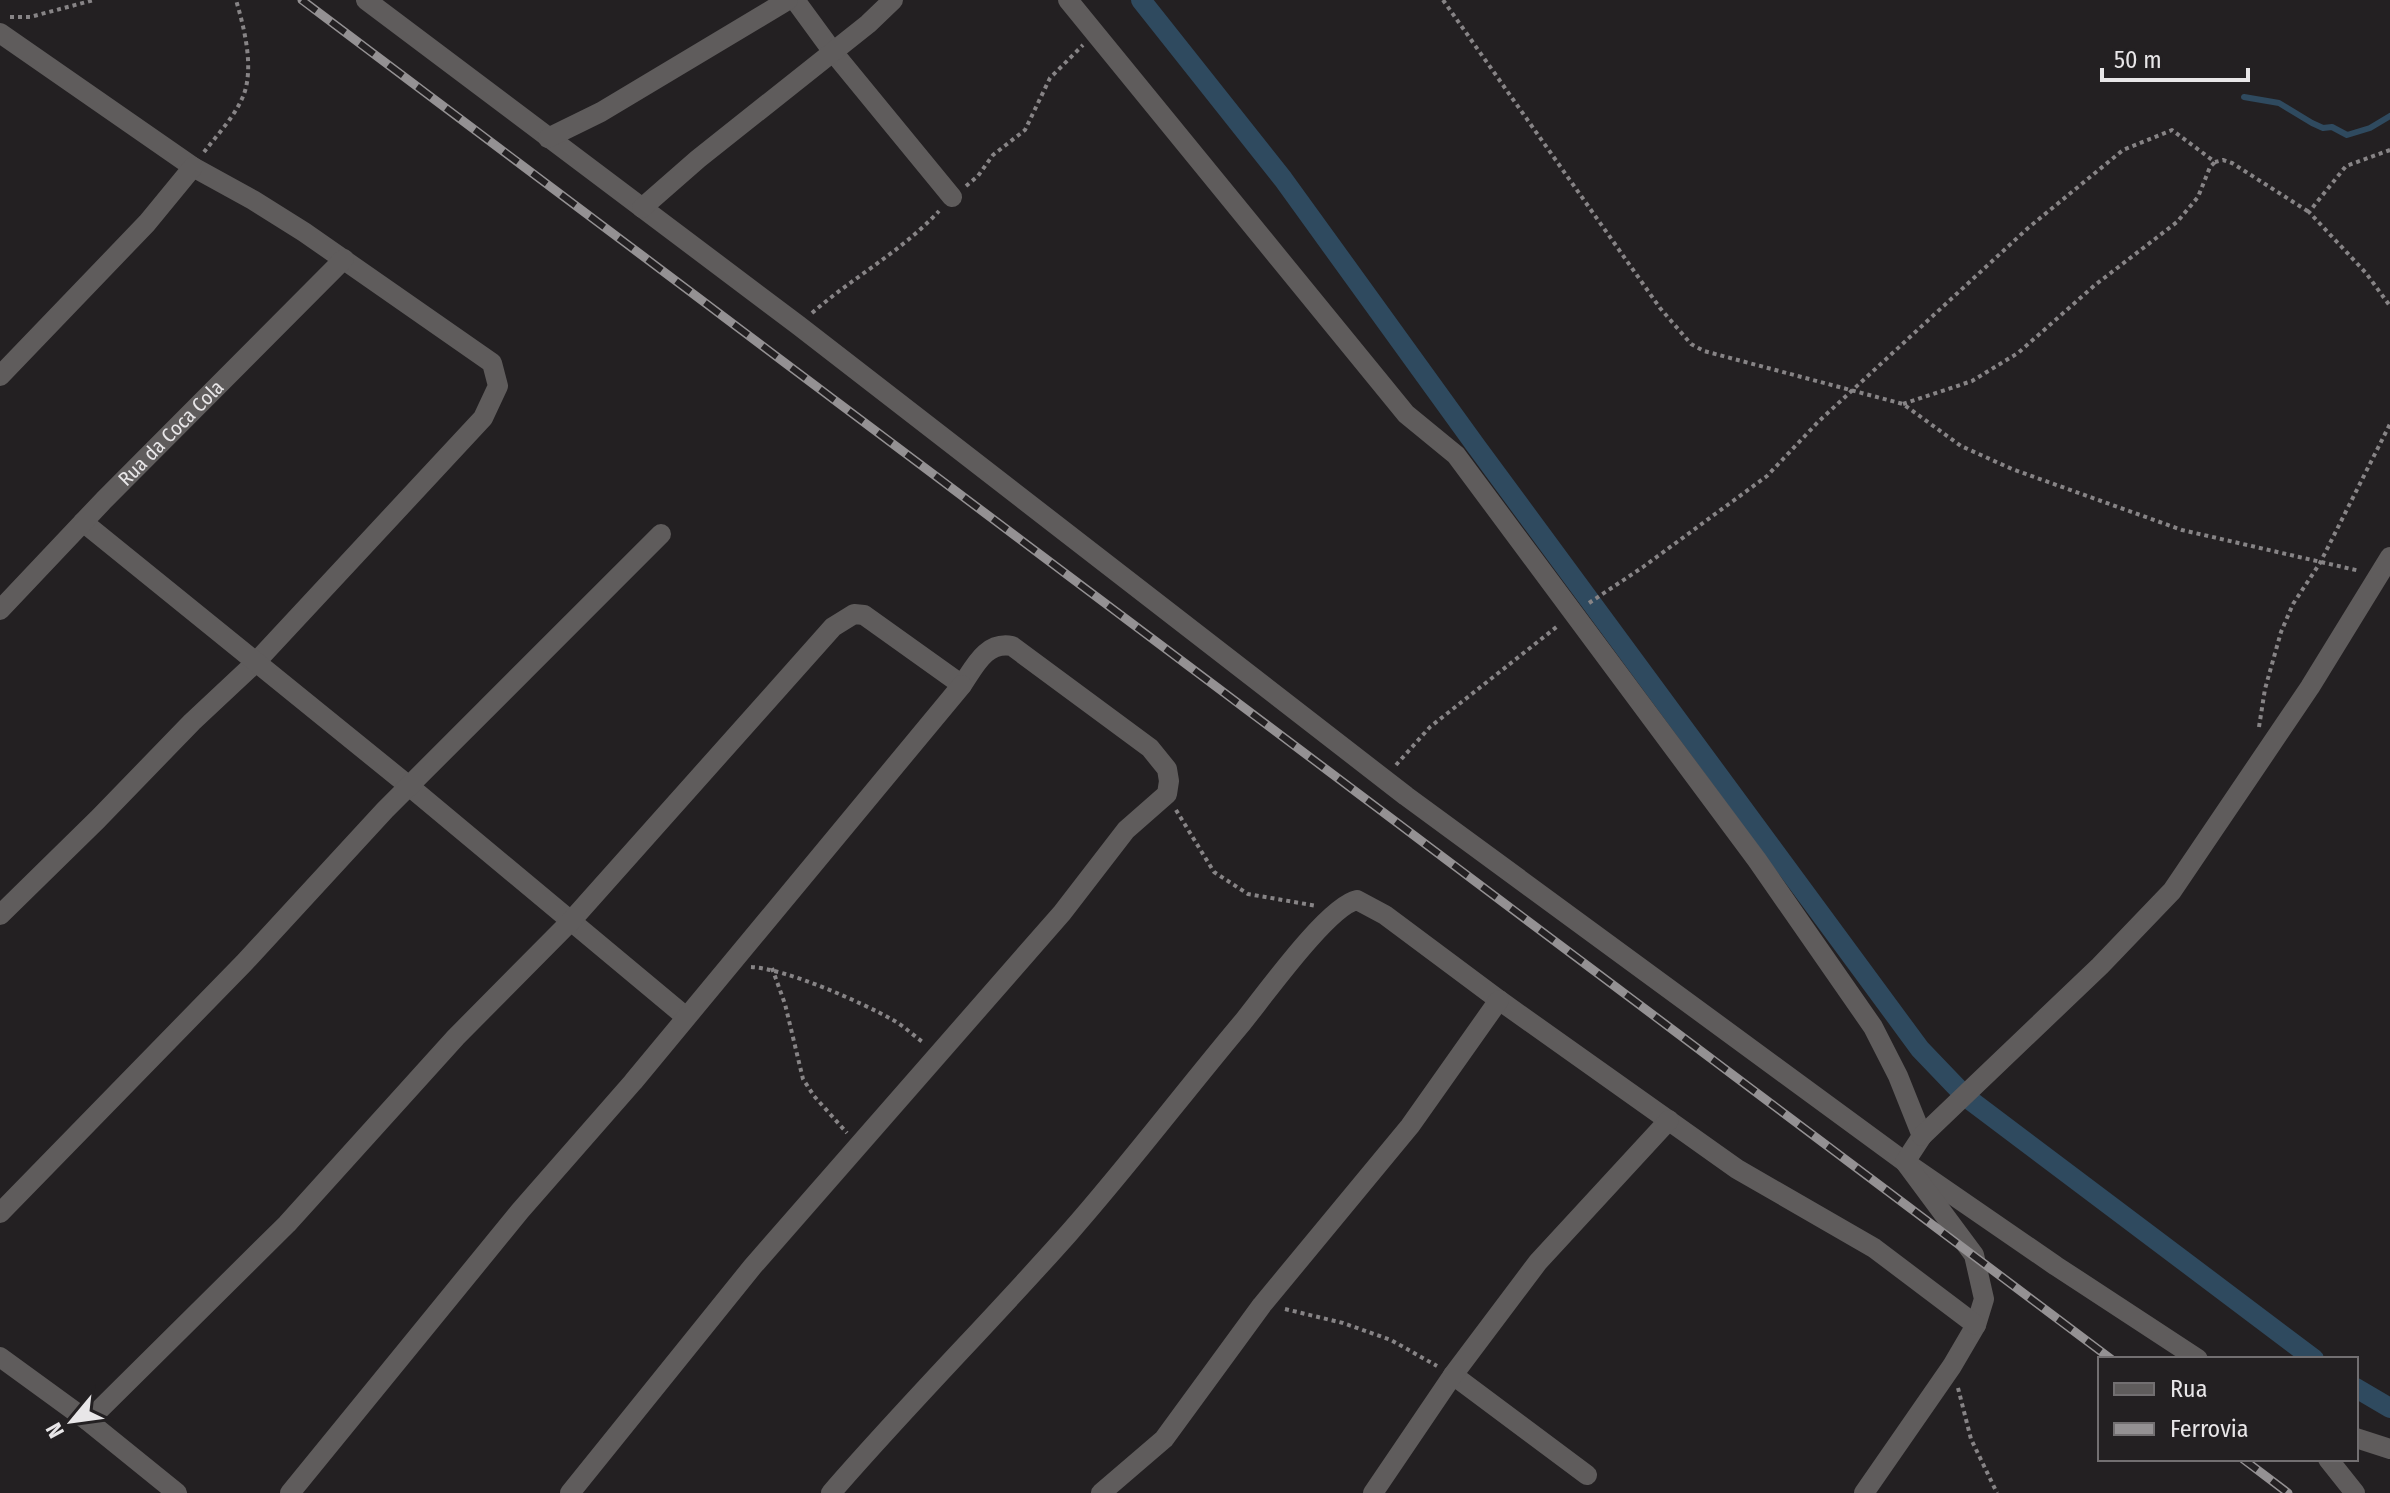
<svg xmlns="http://www.w3.org/2000/svg" width="2390" height="1493" viewBox="0 0 2390 1493" font-family="'Fira Sans Condensed',sans-serif">
	<style>
		.lines { fill: none; stroke-linecap: round; stroke-linejoin: round }
		.stream { stroke: #2f4a5f; stroke-width: 6 }
		.canal { stroke: #2f4a5f; stroke-width: 20 }
		.path { stroke: #878486; stroke-width: 4; stroke-dasharray: 4 4; stroke-linecap: butt }
		.minor { stroke: #5f5c5c; stroke-width: 20 }
		.rail-casing { stroke: #949193; stroke-width: 9 }
		.rail { stroke: #232022; stroke-width: 6; stroke-dasharray: 18; stroke-linecap: butt }
		.labels { text-anchor: middle; dominant-baseline: central; stroke-width: 7; stroke-linejoin: round; paint-order: stroke }
		.street-label { font-size: 20px; fill: #e8e6e8; stroke: #232022 }
	</style>
	<rect width="100%" height="100%" fill="#232022"/>
	<g class="lines">
		<!-- stream -->
		<polyline class="stream" points="2244,97 2279,103 2312,123 2323,128 2332,127 2347,135 2370,128 2390,116"/>
		<!-- canal -->
		<g class="canal">
			<polyline points="1141,0 1283,179 1476,446 1920,1049 1966,1097 2314,1359"/>
			<polyline points="2356,1388 2390,1408"/>
		</g>
		<!-- path -->
		<g class="path">
			<polyline points="1443,0 1660,308 1691,344 1704,351 1903,404 1961,446 2012,469 2182,530 2360,571"/>
			<polyline points="10,17 30,17 94,0"/>
			<polyline points="2390,150 2346,166 2309,212 2366,273 2390,306"/>
			<path d="M204,152c14,-18 32,-37 40,-58 10,-28 0,-67 -8,-94"/>
			<polyline points="966,186 978,176 993,155 1025,130 1050,78 1083,45"/>
			<path d="M812,313c41,-36 89,-61 127,-102"/>
			<polyline points="1903,404 1972,381 2018,353 2095,285 2177,222 2198,197 2210,167 2215,162"/>
			<polyline points="1589,603 1643,567 1767,476 1819,421 2028,228 2123,150 2172,130 2215,162 2223,160 2232,163 2309,212"/>
			<polyline points="2259,727 2265,689 2281,632 2293,604 2320,563 2390,424"/>
			<polyline points="1396,765 1430,727 1559,625"/>
			<polyline points="1176,810 1214,872 1248,894 1317,906"/>
			<path d="M751,967c36,2 110,35 142,53 11,6 21,16 31,23"/>
			<polyline points="772,968 785,1004 803,1079 814,1096 847,1133"/>
			<polyline points="1285,1309 1343,1323 1391,1340 1437,1366"/>
			<polyline points="1958,1388 1971,1439 1997,1493"/>
		</g>
		<!-- minor -->
		<g class="minor">
			<polyline points="366,0 798,325 1406,796 1905,1162 2056,1266 2198,1359"/>
			<polyline points="795,0 833,52 952,197"/>
			<polyline points="1068,0 1406,414 1456,455 1757,860 1873,1027 1898,1076 1922,1136 1905,1162 1974,1255 1984,1299 1976,1325 1952,1366 1864,1493"/>
			<polyline points="0,33 193,167 253,200 304,232 492,363 498,386 483,418 255,663 192,722 98,819 0,915"/>
			<polyline points="548,138 601,112 788,0"/>
			<polyline points="642,208 698,159 868,24 893,0"/>
			<polyline points="0,376 147,223 193,167"/>
			<polyline points="83,522 409,786 686,1017"/>
			<path id="s1" d="M0,610l104,-110 240,-241"/>
			<polyline points="1922,1136 2100,966 2172,891 2310,687 2390,557"/>
			<polyline points="0,1213 244,963 385,810 661,534"/>
			<polyline points="0,1357 88,1421 177,1493"/>
			<polyline points="1453,1375 1587,1475"/>
			<path d="M88,1421l199,-197 169,-187 115,-116 262,-294 21,-13 10,1 98,70c13,-19 24,-44 50,-39l138,102 17,21 2,12 -2,13 -41,36 -64,83 -309,353 -183,227"/>
			<polyline points="2356,1438 2390,1449"/>
			<polyline points="2328,1459 2355,1493"/>
			<polyline points="290,1493 520,1211 633,1082 962,685"/>
			<path d="M831,1493c77,-89 160,-172 238,-260 60,-68 115,-141 173,-210 22,-27 86,-117 115,-123l28,15 114,85 238,169 137,79 102,77"/>
			<polyline points="1101,1493 1164,1439 1262,1305 1410,1126 1499,1000"/>
			<polyline points="1373,1493 1453,1375 1538,1262 1669,1120"/>
		</g>
		<defs>
			<g id="rail">
				<polyline points="302,0 2111,1359"/>
				<polyline points="2243,1459 2288,1493"/>
			</g>
		</defs>
		<!-- rail casing -->
		<use href="#rail" class="rail-casing"/>
		<!-- rail -->
		<use href="#rail" class="rail"/>
	</g>
	<g class="labels">
		<!-- street labels -->
		<g class="street-label">
			<text stroke="none"><textPath href="#s1" startOffset="246">Rua da Coca Cola</textPath></text>
		</g>
	</g>
	<!-- legend -->
	<rect x="2098" y="1357" width="260" height="104" fill="#232022" stroke="#726f71" stroke-width="2"/>
	<rect x="2114" y="1383" width="40" height="12" fill="#5f5c5c" stroke="#726f71" stroke-width="2"/>
	<text x="2170" y="1397" font-size="24" fill="#e8e6e8">Rua</text>
	<rect x="2114" y="1423" width="40" height="12" fill="#949193" stroke="#726f71" stroke-width="2"/>
	<text x="2170" y="1437" font-size="24" fill="#e8e6e8">Ferrovia</text>
	<!-- north arrow -->
	<g transform="translate(72 1421) rotate(241)" stroke="#232022" stroke-width="6" paint-order="stroke">
	<path d="M0-6L14 30L0 20L-14 30Z" fill="#e8e6e8"/>
	<text y="-12" font-size="22" font-weight="bold" text-anchor="middle" fill="#e8e6e8">N</text>
	</g>
	<!-- scale -->
	<path d="M2102 68v12h146v-12" fill="none" stroke="#e8e6e8" stroke-width="4"/>
	<text x="2114" y="68" font-size="24" fill="#e8e6e8" stroke="#232022" stroke-width="6" paint-order="stroke">50 m</text>
</svg>
